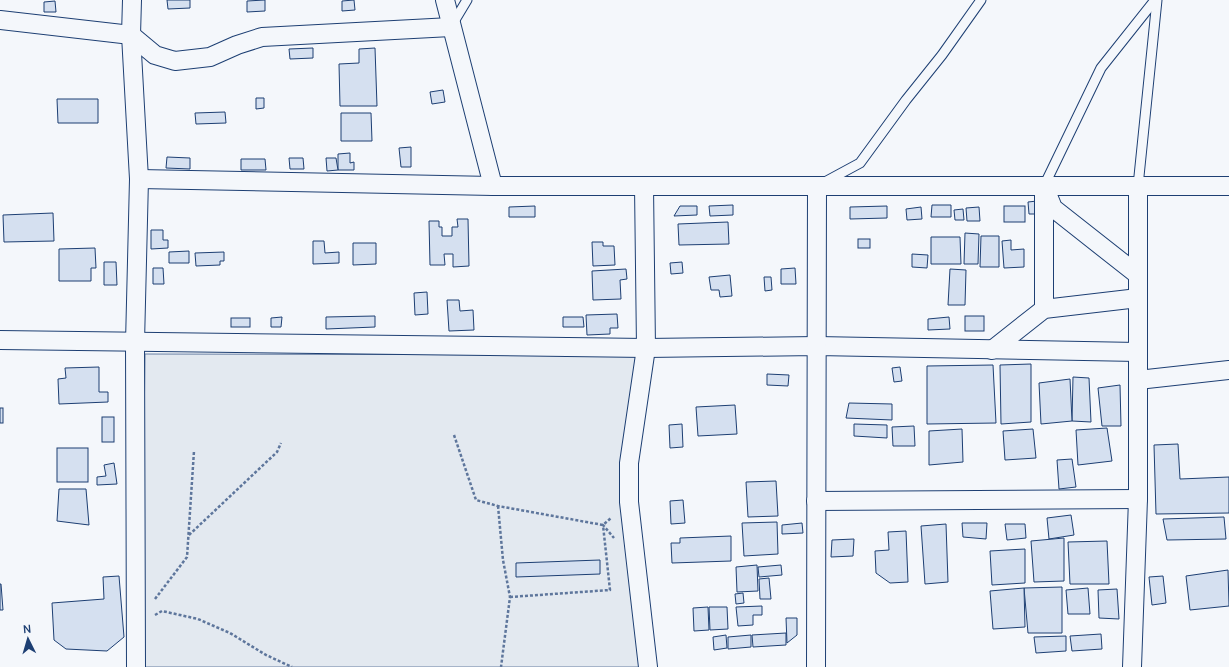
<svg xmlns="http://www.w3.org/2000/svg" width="1229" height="667" viewBox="0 0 1229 667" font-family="Manrope,sans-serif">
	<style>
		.green { fill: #e3e9f0; stroke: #687fa3 }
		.building { fill: #d5e0f0; stroke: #1d3f73 }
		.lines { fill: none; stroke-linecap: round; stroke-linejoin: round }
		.service-casing { stroke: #1d3f73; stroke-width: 11 }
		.minor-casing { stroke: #1d3f73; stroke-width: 20 }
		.path { stroke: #5e769c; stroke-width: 2.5; stroke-dasharray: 3 2; stroke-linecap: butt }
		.service { stroke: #f4f7fb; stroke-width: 9 }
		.minor { stroke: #f4f7fb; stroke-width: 18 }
	</style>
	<rect width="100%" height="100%" fill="#f4f7fb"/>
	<!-- green -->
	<polygon class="green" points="145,354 636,355 641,667 141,667"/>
	<!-- building -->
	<g class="building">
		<polygon points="167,0 190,0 190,8 168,9"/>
		<polygon points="265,0 265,11 247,12 247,1"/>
		<polygon points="354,0 355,10 342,11 342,1"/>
		<polygon points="55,1 56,12 44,12 44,2"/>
		<polygon points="313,48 313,58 290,59 289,49"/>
		<polygon points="375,48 377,106 340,106 339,64 359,63 359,49"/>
		<polygon points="443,90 445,102 432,104 430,92"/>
		<polygon points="256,98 264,98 264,108 256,109"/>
		<polygon points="57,99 98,99 98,123 58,123"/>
		<polygon points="225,112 226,123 196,124 195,113"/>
		<polygon points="341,113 371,113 372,141 341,141"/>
		<polygon points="411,147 411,167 401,167 399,148"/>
		<polygon points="350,153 350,163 354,162 354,170 338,170 338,154"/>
		<polygon points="167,157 190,158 190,169 166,168"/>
		<polygon points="289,158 303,158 304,169 290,169"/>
		<polygon points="326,158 336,158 338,170 327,171"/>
		<polygon points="241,159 265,159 266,170 241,170"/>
		<polygon points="1037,201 1038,214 1029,214 1028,202"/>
		<polygon points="733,205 733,215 710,216 709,206"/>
		<polygon points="932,205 951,205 951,217 931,217"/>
		<polygon points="535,206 535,217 509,217 509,207"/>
		<polygon points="680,206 697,206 697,215 674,216"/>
		<polygon points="887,206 887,218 850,219 850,207"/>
		<rect x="1004" y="206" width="21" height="16"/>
		<polygon points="921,207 922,219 907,220 906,209"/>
		<polygon points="979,207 980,221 967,221 966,208"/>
		<polygon points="963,209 964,220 955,220 954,210"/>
		<polygon points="53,213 54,241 4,242 3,215"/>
		<polygon points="457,219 468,219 469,266 453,267 453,254 444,254 445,265 430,265 429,221 439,221 439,227 442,227 442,236 452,236 452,227 458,227"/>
		<polygon points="728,222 729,244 679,245 678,224"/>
		<polygon points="151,230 163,230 163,240 168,240 168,248 151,249"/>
		<polygon points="965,233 979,234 978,264 964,264"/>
		<polygon points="981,236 999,236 999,267 980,267"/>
		<polygon points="931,237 960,237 961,264 931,264"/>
		<rect x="858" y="239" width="12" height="9"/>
		<polygon points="1011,240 1011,250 1024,249 1024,267 1004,268 1002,241"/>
		<polygon points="313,241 324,241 325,253 339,252 339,263 313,264"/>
		<polygon points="592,242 603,242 603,246 614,246 615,265 593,266"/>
		<polygon points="353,243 376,243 376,264 353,265"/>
		<polygon points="95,248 96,268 91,268 91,281 59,281 59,249"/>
		<polygon points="189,251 189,263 169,263 169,252"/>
		<polygon points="224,252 224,261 220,261 220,265 196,266 195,253"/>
		<polygon points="912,254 928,255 927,268 912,267"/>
		<polygon points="104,262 116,262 117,285 104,285"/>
		<polygon points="682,262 683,273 671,274 670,263"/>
		<polygon points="153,268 163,268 164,284 153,284"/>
		<polygon points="795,268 796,284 781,284 781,269"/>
		<polygon points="626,269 627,279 620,280 621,299 593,300 592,271"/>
		<polygon points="950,269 966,270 965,305 948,305"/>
		<polygon points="730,275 732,296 720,297 719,290 711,290 709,277"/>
		<polygon points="764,277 771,277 772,290 765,291"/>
		<polygon points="427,292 428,314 415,315 414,293"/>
		<polygon points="447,300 459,300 460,311 473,310 474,330 449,331"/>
		<polygon points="617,314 618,328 610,328 610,334 587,335 586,315"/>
		<polygon points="375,316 375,327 326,329 326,317"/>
		<rect x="965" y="316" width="19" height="15"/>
		<polygon points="282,317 281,327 271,327 271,318"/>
		<polygon points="563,317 583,317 584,327 563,327"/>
		<polygon points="949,317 950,329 928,330 928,319"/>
		<rect x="231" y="318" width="19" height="9"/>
		<polygon points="1031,364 1031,422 1001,424 1000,365"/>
		<polygon points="993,365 996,423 927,424 927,366"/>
		<polygon points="99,367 99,392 108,392 108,402 59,404 58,379 66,378 65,368"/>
		<polygon points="900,367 902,381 894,382 892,368"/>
		<polygon points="767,374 789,375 788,386 767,385"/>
		<polygon points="1073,377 1089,378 1091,422 1072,421"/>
		<polygon points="1070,379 1072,421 1041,424 1039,383"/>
		<polygon points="1120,385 1121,426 1102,426 1098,388"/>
		<polygon points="849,403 892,404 892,420 846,418"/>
		<polygon points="735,405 737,434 698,436 696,407"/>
		<rect x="0" y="408" width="3" height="15"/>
		<rect x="102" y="417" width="12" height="25"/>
		<polygon points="682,424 683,447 670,448 669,425"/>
		<polygon points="854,424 887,425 887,438 854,436"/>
		<polygon points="914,426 915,446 893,446 892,427"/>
		<polygon points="1107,428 1112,461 1078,465 1076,430"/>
		<polygon points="962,429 963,462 929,465 929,431"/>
		<polygon points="1033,429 1036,458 1005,460 1003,431"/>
		<polygon points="1178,444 1180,479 1229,477 1229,513 1156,514 1154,445"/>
		<rect x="57" y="448" width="31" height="34"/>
		<polygon points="1072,459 1076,487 1059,489 1057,460"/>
		<polygon points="114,463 117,484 97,485 97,477 106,476 104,465"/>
		<polygon points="776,481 778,516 748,517 746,482"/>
		<polygon points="59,489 86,489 89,525 57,521"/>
		<polygon points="683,500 685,523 671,524 670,501"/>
		<polygon points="1071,515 1074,535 1049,539 1047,518"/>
		<polygon points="1224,517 1226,539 1167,540 1163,519"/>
		<polygon points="777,522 778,554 744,556 742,523"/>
		<polygon points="802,523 803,533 782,534 782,525"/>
		<polygon points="962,523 987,523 986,539 963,537"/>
		<polygon points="946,524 948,582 925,584 921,526"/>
		<polygon points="1005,524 1025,524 1026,538 1007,540"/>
		<polygon points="906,531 908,582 890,583 876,573 875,551 889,550 888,532"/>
		<polygon points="731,536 731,561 672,563 671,543 680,543 680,538"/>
		<polygon points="1064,538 1064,581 1034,582 1031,541"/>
		<polygon points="854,539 853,556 831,557 832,540"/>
		<polygon points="1107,541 1109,584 1070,584 1068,542"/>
		<polygon points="1025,549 1025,583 992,585 990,551"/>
		<polygon points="600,560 600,574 516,577 516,563"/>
		<polygon points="757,565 758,591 737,592 736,567"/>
		<polygon points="781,565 782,575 759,577 758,567"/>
		<polygon points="1228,570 1229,606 1190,610 1186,576"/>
		<polygon points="119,576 124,637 107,651 66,649 54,640 52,603 104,599 103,577"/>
		<polygon points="1163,576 1166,603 1152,605 1149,577"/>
		<polygon points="769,578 771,599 760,599 759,579"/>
		<polygon points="0,584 1,584 3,610 0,610"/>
		<polygon points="1062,587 1062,633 1028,633 1024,588"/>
		<polygon points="1024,588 1025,627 993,629 990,591"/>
		<polygon points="1088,588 1090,614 1068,614 1066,590"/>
		<polygon points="1117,589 1119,619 1099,618 1098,590"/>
		<polygon points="743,593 744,603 736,604 735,594"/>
		<polygon points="762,606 762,615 753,615 753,625 738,626 736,607"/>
		<polygon points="708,607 709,630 694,631 693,608"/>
		<polygon points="709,607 727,607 728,629 710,630"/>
		<polygon points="786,618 797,618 797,635 787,643"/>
		<polygon points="786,633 786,645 753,647 752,635"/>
		<polygon points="1101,634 1102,649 1072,651 1070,636"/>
		<polygon points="726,635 727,648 714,650 713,637"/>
		<polygon points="751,635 751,647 728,649 728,637"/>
		<polygon points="1066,636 1066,651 1036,653 1034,637"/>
	</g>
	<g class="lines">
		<defs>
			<g id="service">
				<polyline points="452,25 467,0"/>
				<polyline points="823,183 860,163 906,100 942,55 981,0"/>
				<polyline points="1044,186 1101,68 1155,0"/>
				<polyline points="1138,186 1157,0"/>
			</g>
			<g id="minor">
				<polyline points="132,0 131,35 139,179 135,343 136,667"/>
				<polyline points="445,0 493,186"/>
				<polyline points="0,20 131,35 155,55 175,61 210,57 237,45 262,37 451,27"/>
				<polyline points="139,179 493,186 1229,186"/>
				<polyline points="644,186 646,348 629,463 629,502 648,667"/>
				<polyline points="1044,186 1053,208 1138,275"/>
				<polyline points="1044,309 1044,193"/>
				<polyline points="0,340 646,348 817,346 1138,352"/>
				<polyline points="992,350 1044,309 1138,298"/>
				<polyline points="1138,380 1229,370"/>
				<polyline points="816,501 1138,499"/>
				<polyline points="816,667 817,186"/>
				<polyline points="1132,667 1138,499 1138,186"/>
			</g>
		</defs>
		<!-- service casing -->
		<use href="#service" class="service-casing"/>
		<!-- minor casing -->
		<use href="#minor" class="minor-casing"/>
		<!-- path -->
		<g class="path">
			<polyline points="454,435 476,500 498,506 603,525 611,518"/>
			<polyline points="498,506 503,560 510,597 501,667"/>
			<polyline points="189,535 277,452 281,443"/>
			<polyline points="510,597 610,590 603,525 614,538"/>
			<polyline points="155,599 187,557 194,451"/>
			<polyline points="155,615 162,611 198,619 230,633 266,655 292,667"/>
		</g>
		<!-- service -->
		<use href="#service" class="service"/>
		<!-- minor -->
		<use href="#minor" class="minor"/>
	</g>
	<!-- north arrow -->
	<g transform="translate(28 639) rotate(355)" stroke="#f4f7fb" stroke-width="3" paint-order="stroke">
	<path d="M0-3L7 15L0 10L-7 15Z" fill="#1d3f73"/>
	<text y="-6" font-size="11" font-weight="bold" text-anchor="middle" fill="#1d3f73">N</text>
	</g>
</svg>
